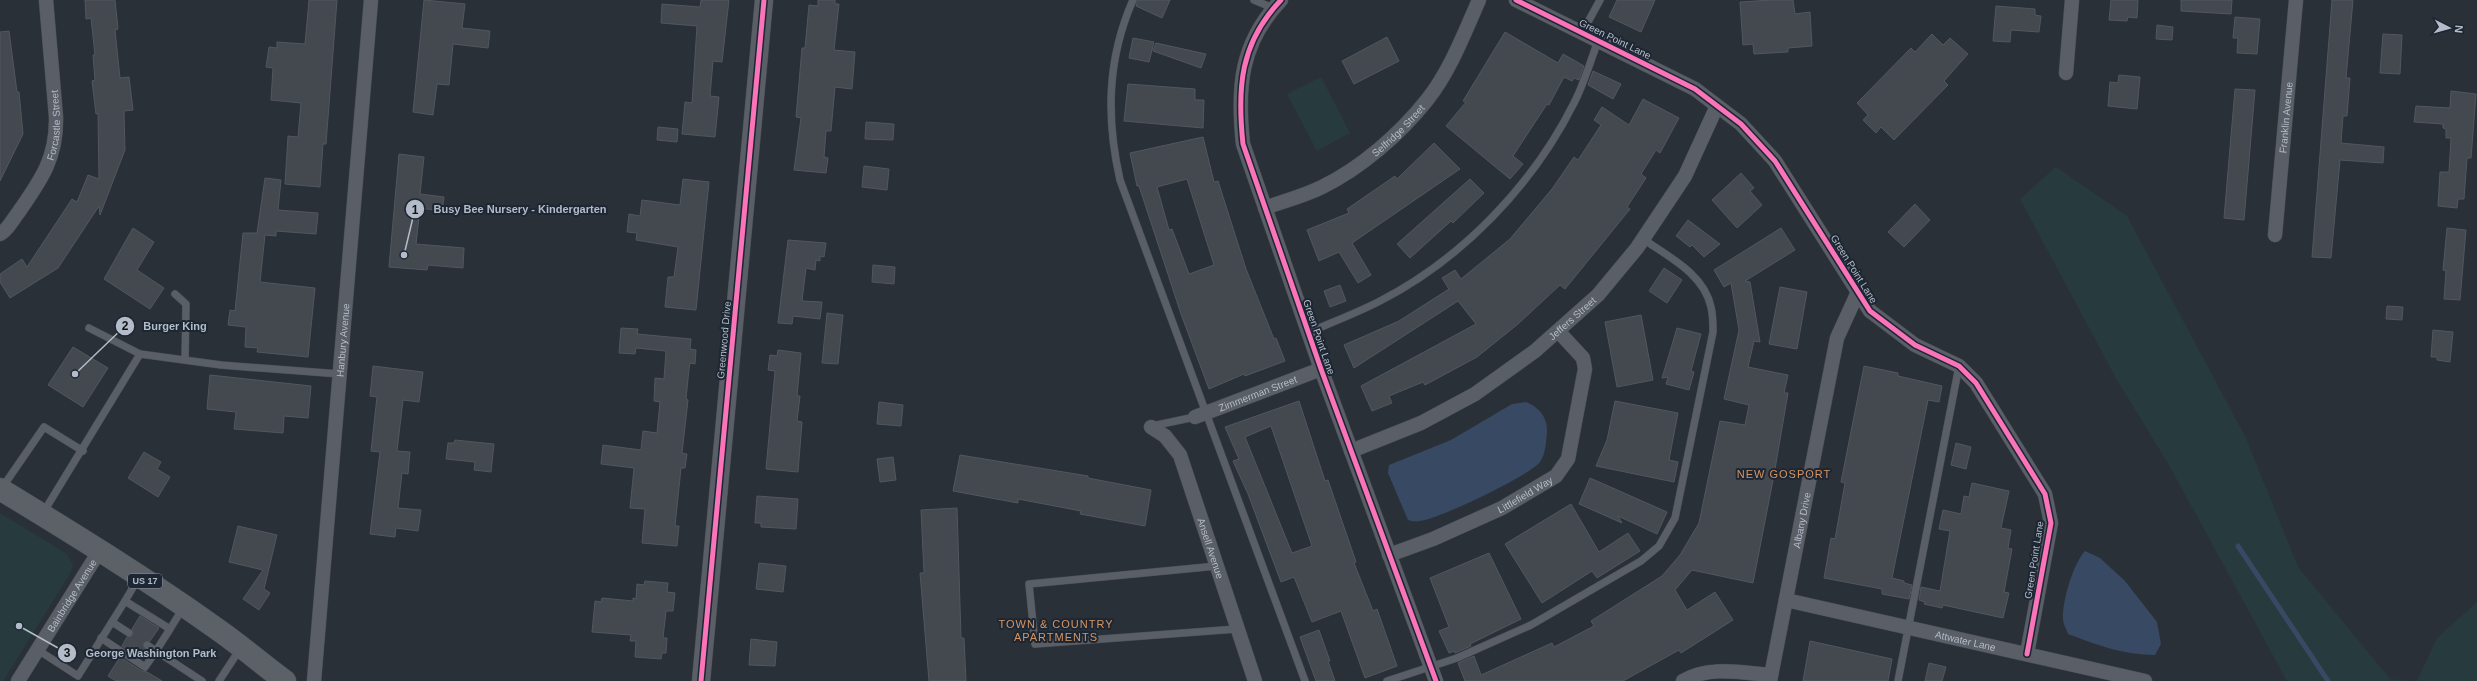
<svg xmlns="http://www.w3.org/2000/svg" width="2477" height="681" viewBox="0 0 2477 681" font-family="Arial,sans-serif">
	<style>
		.green { fill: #273a3e }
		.water { fill: #384963 }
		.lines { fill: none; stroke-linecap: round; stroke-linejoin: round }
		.stream { stroke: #384963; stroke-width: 5 }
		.building { fill: #444950; stroke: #52575f; fill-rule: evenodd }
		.service-casing { stroke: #484c53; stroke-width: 8 }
		.minor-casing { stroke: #484c53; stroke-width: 15 }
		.tertiary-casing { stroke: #484c53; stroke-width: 19 }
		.primary-casing { stroke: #484c55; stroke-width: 23 }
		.service { stroke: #5a5e66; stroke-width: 7 }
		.minor { stroke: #5a5e66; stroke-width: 14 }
		.tertiary { stroke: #5a5e66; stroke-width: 18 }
		.primary { stroke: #5c6168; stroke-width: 22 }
		.cycleway-casing { stroke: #1d2633; stroke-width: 8 }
		.cycleway { stroke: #fb73b8; stroke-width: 5 }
		.labels { text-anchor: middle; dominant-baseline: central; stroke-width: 4; stroke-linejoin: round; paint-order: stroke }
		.shield { fill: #1d2633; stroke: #878f9c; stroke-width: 1 }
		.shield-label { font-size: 9px; font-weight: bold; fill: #b4bcc9 }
		.street-label { font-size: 10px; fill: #b4bcc9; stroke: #1d2633 }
		.neighbourhood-label { font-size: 11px; letter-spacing: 1px; fill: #d59563; stroke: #1d2633 }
		.leader { fill: none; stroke: #b4bcc9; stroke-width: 1.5 }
		.callout-dot { fill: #b4bcc9; stroke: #1d2633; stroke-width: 1.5 }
		.mark-label { font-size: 12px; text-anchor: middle; font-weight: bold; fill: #111 }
		.callout-label { font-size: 11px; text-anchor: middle; font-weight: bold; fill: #b4bcc9; stroke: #1d2633; stroke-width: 4; stroke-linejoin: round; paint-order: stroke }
	</style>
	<rect width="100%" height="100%" fill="#2a3038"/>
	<!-- green -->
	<g class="green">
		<polygon points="1321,77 1350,133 1317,151 1287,94"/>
		<polygon points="2056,167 2127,216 2245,436 2298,567 2390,679 2411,681 2287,681 2169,465 2117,380 2020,199"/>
		<polygon points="0,513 67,554 73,565 71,572 3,681 0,681"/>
		<polygon points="2477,602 2477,681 2417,681 2437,638"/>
	</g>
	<!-- water -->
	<g class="water">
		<path d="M1526,402c13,5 22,16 21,30 -1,9 -1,22 -7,30 -11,14 -101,57 -120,59 -4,1 -9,0 -12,-1l-20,-47 1,-8 62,-25 61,-36z"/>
		<path d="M2085,551l15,7 25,23 32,41 4,22 -6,11c-31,0 -58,-10 -87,-21 -1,-4 -5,-10 -5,-15 -1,-17 10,-55 22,-68z"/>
	</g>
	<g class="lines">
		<!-- stream -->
		<polyline class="stream" points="2238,546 2328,681"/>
	</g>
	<!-- building -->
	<g class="building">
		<polygon points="85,0 115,0 118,29 115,30 120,78 129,77 133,110 124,111 125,150 100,215 99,206 58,268 10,298 0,282 0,274 22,259 27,267 72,199 77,202 88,175 99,179 98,113 96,114 92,81 95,80 93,55 95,55 91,18 86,19"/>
		<polygon points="309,0 337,0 326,144 323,144 320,187 285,184 288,136 298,137 301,103 271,100 273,68 266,67 269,47 277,48 277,42 305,44"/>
		<polygon points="424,0 465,4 462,28 490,31 488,48 453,44 449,85 437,84 433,115 413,112"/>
		<polygon points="701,0 729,0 722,62 713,61 710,96 719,97 715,137 682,134 685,102 692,103 697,26 661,23 662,4 700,7"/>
		<polygon points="818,0 835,0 835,4 839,4 834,50 855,52 852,89 835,87 831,131 826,131 824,157 828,158 826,173 794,170 801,118 796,117 802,48 805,48 809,5 818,6"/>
		<polygon points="1138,0 1170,0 1162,18 1136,6"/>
		<polygon points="1617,0 1655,0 1641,32 1609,17"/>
		<polygon points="1771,0 1793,0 1795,14 1810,12 1812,46 1788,48 1788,52 1754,54 1753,44 1743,45 1740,2"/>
		<polygon points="2111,0 2138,0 2137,18 2128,17 2127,21 2109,20"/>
		<polygon points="2181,0 2232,0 2231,14 2181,11"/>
		<polygon points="2332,0 2353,0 2346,78 2350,78 2347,116 2343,116 2341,143 2384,147 2383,163 2340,160 2331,258 2312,257"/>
		<polygon points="1996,6 2035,9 2035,15 2041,16 2039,32 2011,30 2010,42 1993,41"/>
		<polygon points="2235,17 2260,19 2257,54 2237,53 2238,38 2233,38"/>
		<polygon points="2157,25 2173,27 2172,40 2156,39"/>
		<polygon points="9,31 17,92 19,92 23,134 0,181 0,32"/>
		<polygon points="1505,32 1558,63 1563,54 1584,66 1579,80 1574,78 1572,81 1564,77 1549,105 1547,104 1513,156 1523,164 1510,179 1446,126 1466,102 1463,101"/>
		<polygon points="1932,34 1943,45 1950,38 1968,54 1944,81 1948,85 1894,140 1881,127 1876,133 1863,120 1868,115 1857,103 1911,48 1915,52"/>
		<polygon points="2383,34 2402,35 2400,74 2380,73"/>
		<polygon points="1387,37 1399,61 1354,84 1342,61"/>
		<polygon points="1133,38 1154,42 1149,62 1129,58"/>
		<polygon points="1156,43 1206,54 1201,68 1153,51"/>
		<polygon points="1593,71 1621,84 1613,99 1588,85"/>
		<polygon points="2119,75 2140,77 2137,109 2108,106 2110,82 2118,83"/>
		<polygon points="1128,84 1195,89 1195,100 1204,100 1203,128 1124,121"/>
		<polygon points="2235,89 2255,90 2244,220 2224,218"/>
		<polygon points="2451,91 2476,94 2471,158 2467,158 2464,199 2458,199 2457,208 2438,206 2440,172 2449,172 2451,138 2446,138 2446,129 2443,128 2443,124 2414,122 2416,106 2450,108"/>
		<polygon points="1643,99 1679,118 1660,153 1656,150 1641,174 1646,178 1627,207 1630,209 1565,289 1560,285 1518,324 1477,357 1425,385 1423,382 1389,396 1392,403 1372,411 1361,386 1476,324 1458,301 1354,368 1344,345 1399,321 1449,289 1442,278 1455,270 1461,279 1510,239 1552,189 1574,157 1578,160 1601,125 1594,120 1602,107 1629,125"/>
		<polygon points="866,122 894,124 893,140 865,139"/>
		<polygon points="658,127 678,129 677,142 657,140"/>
		<path d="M1203,137l11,45 4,-1 28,88 28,70 2,-1 9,23 -40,15 -1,-2 -35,15 -28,-75 -42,-128h-2l-7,-33zM1187,179l27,86 -25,9 -17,-45 -3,1 -12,-43z"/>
		<polygon points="1434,143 1460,169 1352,243 1371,275 1358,283 1339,252 1319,261 1307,230 1349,213 1347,209 1395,176 1397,179"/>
		<polygon points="399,154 424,157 420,194 444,197 442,211 420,208 416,244 464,248 463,268 428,265 427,270 389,267"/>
		<polygon points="864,166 889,169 887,190 862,187"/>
		<polygon points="1741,173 1754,188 1750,191 1762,205 1737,228 1712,200"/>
		<polygon points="265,178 281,180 278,210 318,213 316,234 276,231 276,236 265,235 260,282 315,288 308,357 257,352 258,348 245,347 246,327 228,325 230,310 235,311 243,233 257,233"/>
		<polygon points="683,179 709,182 696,310 665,307 668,277 674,277 678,247 636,240 637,233 627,232 629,214 640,216 642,200 680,205"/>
		<polygon points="1470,179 1484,193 1453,223 1451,221 1410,258 1397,244"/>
		<polygon points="1915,204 1930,220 1904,247 1888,232"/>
		<polygon points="1688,220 1720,244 1704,257 1692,245 1690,247 1676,236"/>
		<polygon points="133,228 154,242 137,270 164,288 150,309 104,279"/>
		<polygon points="1781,228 1795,250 1745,281 1750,282 1760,342 1754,341 1748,367 1788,375 1784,393 1788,393 1774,475 1753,583 1692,570 1675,590 1687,610 1715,592 1733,620 1681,653 1679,650 1623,681 1465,681 1458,663 1474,656 1481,675 1552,643 1554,647 1594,626 1591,621 1662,576 1680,555 1699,523 1720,421 1745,425 1749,405 1724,399 1739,330 1731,283 1724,287 1714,270"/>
		<polygon points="2447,228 2466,230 2460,300 2444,299 2446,271 2443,270"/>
		<polygon points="788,240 826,243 824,257 820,256 820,261 816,260 815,270 806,268 802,301 822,302 820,319 793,316 792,324 778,323"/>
		<polygon points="873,265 895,267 894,284 872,282"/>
		<polygon points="1664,268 1682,280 1667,303 1649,291"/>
		<polygon points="1340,285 1346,301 1330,307 1324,291"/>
		<polygon points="1780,287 1807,292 1797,349 1769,344"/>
		<polygon points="2387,306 2403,307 2402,320 2386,319"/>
		<polygon points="827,313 843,315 838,364 822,363"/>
		<polygon points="1641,315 1653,380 1617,387 1605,322"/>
		<polygon points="621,328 638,329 637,334 691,339 690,349 696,350 695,364 690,363 689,369 686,399 688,400 682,453 687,454 685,468 681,468 675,526 679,526 677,546 642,543 645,509 630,508 634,468 601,464 603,445 641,450 643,431 657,433 660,402 654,401 655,378 664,379 666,351 636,348 635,354 619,353"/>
		<polygon points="1677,328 1701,334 1691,371 1694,372 1689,390 1666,384 1668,377 1662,378"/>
		<polygon points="2433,330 2453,332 2450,362 2437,360 2437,357 2431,357"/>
		<polygon points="73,347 108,368 83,407 48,385"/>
		<polygon points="778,350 801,353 797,396 800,396 797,421 802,422 798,472 766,469 775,371 768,370 770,355 777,356"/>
		<polygon points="373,366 423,372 419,402 403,400 397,451 410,452 408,474 402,473 398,508 421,510 418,531 396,528 395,537 370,534 380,452 371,451 377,397 370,396"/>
		<polygon points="1864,366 1898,373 1898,376 1942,386 1939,402 1928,400 1892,578 1904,581 1904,583 1912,585 1909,599 1882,594 1882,589 1824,578 1831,538 1835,539 1845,483 1841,482"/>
		<polygon points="210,375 311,386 308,418 284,416 283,433 234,429 236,412 207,409"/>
		<path d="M1299,401l26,80 3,-1 28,82 -2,1 19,48 4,-2 20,57 -32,12 -24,-67 -29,11 -18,-45 -13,5 -33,-88 -15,-33 6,-2 -14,-32zM1271,426l41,120 -20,7 -47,-116z"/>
		<polygon points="1615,401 1678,413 1669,460 1678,462 1674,482 1596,466 1607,440"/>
		<polygon points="879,402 903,405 901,426 877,424"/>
		<polygon points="455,440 494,444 491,472 474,470 475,462 446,459 448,443 454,443"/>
		<polygon points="1956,443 1971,447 1966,469 1951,465"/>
		<polygon points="144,452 161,462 157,469 170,477 158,497 128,478"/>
		<polygon points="960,455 1088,476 1088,478 1151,490 1145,526 1080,514 1081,511 1018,499 1018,503 953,491"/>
		<polygon points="893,457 896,480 880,482 877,459"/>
		<polygon points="1590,478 1667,512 1657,534 1618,516 1622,523 1579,504"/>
		<polygon points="1972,483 2009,491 2001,528 2011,530 2008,548 2012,549 2004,592 2009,593 2003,618 1943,605 1942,608 1924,604 1925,602 1919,600 1921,587 1940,591 1950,531 1939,529 1943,510 1961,514 1964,496 1969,497"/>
		<polygon points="757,496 798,499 796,529 761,527 761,523 755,523"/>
		<polygon points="1571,504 1599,552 1628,533 1640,551 1597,578 1592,571 1542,603 1505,544"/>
		<polygon points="957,508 961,638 964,638 966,681 929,681 920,573 924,573 921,510"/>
		<polygon points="238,526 277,535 264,589 270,593 259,610 243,599 263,570 229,562"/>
		<polygon points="1489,553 1521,619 1470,644 1471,646 1455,653 1454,651 1449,653 1439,631 1449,627 1430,578"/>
		<polygon points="759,563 786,566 783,592 756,589"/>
		<polygon points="645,581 668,583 667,592 675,593 673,611 666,611 663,638 667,638 666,653 662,653 661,659 635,657 636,641 630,641 631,635 592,632 595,601 601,602 602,598 633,601 633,598 636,599 637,584 644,585"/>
		<polygon points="140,616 159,628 150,641 143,643 145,650 140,658 122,646 127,637 133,635 132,629"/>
		<polygon points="1319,630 1330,661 1328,661 1335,681 1316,681 1300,637"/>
		<polygon points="751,639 777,642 775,666 749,665"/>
		<polygon points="1810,641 1892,659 1888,681 1803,681"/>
		<polygon points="120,657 142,671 147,672 162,681 116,681 108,676"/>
		<polygon points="1929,663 1946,667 1942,681 1925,681"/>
	</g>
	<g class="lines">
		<defs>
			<g id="service">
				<path d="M1133,0c-26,59 -27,118 -13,180l185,501"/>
				<polyline points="1254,0 1273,8"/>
				<polyline points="1582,33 1600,0"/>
				<polyline points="175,294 186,304 185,360"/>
				<polyline points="89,328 140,354"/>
				<path d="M1308,333c24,-11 49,-20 72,-32 82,-42 153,-116 194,-198 10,-19 16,-41 24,-62"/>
				<polyline points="1152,426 1195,417"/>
				<polyline points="2,488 44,427 83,451"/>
				<polyline points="43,513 140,354 221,365 340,374"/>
				<polyline points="1217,566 1029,584 1035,644 1237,629"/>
				<polyline points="125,601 138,579"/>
				<polyline points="112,622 129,633"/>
				<polyline points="170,629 183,608"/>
				<polyline points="101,638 145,667 156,651 147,645"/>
				<polyline points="38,650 78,676 125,601 170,629 156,651 202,681"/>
				<polyline points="219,681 240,649"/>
				<path d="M1387,681l70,-23 74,-33 110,-64 18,-15 16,-28 38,-186c0,-8 0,-17 -2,-25 -7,-33 -42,-50 -68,-68"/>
				<polyline points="1898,681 1959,366"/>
			</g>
			<g id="minor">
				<path d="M1281,0c-41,43 -44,88 -38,144l78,225 115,312"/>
				<polyline points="1516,0 1695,89 1741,124 1775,161 1870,311 1915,345 1959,366 1976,383 2045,494 2051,523 2027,654"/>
				<polyline points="2066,73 2072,0"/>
				<path id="s1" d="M1265,208c19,-7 39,-12 57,-21 39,-19 78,-53 105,-87 23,-29 37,-66 52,-100"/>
				<path id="s2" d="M0,234c8,-4 13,-15 18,-21 23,-33 39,-55 38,-96l-10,-117"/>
				<path id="s3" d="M2275,235l21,-235"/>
				<path id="s4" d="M1195,417l126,-48"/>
				<path id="s5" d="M1151,427l14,9 15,19 75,226"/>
				<path id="s6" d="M1351,451l70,-28 54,-29 60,-43 63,-56 39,-47 48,-72 32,-70"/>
				<path id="s7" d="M1389,555l44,-16 69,-31 54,-32 12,-17 17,-90 -2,-11 -25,-27"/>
				<path id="s8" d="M1786,600l359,81"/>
				<path id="s9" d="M18,681l82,-131"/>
				<path id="s10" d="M314,681l57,-681"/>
				<path d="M1683,681c26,-16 60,-8 88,-6"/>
				<path id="s11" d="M1770,681l67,-343 21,-46"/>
			</g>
			<polyline id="tertiary" points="701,681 764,0"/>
			<path id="primary" d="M0,489c74,45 147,90 217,140 23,16 45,35 68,52"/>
		</defs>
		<!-- service casing -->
		<use href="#service" class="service-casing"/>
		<!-- minor casing -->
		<use href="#minor" class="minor-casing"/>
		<!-- tertiary casing -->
		<use href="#tertiary" class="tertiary-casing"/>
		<!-- primary casing -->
		<use href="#primary" class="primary-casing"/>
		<!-- service -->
		<use href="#service" class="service"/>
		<!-- minor -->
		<use href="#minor" class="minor"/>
		<!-- tertiary -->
		<use href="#tertiary" class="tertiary"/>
		<!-- primary -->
		<use href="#primary" class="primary"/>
		<defs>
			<g id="cycleway">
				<path d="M1281,0c-41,43 -44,88 -38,144l78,225 115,312"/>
				<polyline points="1516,0 1695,89 1741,124 1775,161 1870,311 1915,345 1959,366 1976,383 2045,494 2051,523 2027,654"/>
				<polyline points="701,681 764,0"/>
			</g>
		</defs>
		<!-- cycleway casing -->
		<use href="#cycleway" class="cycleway-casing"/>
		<!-- cycleway -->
		<use href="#cycleway" class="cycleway"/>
	</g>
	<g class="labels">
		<!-- shield labels -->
		<rect class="shield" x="128" y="574" width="34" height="14" rx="3"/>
		<g class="shield-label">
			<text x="145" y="581">US 17</text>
		</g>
		<!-- street labels -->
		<g class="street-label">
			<text transform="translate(1615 39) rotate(26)">Green Point Lane</text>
			<text stroke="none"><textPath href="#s3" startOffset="118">Franklin Avenue</textPath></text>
			<text stroke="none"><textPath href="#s2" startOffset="125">Forcastle Street</textPath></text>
			<text stroke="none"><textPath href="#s1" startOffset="156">Selfridge Street</textPath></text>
			<text transform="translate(1854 269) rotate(58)">Green Point Lane</text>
			<text stroke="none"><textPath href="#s6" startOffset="260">Jeffers Street</textPath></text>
			<text transform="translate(1319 337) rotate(71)">Green Point Lane</text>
			<text stroke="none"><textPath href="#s10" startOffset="342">Hanbury Avenue</textPath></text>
			<text transform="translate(724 340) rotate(-85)">Greenwood Drive</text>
			<text stroke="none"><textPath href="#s4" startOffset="67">Zimmerman Street</textPath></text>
			<text stroke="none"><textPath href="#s7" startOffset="149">Littlefield Way</textPath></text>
			<text stroke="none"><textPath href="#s11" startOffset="164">Albany Drive</textPath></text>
			<text stroke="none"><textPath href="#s5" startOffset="139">Ansell Avenue</textPath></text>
			<text transform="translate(2034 560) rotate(-81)">Green Point Lane</text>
			<text stroke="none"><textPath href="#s9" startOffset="101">Bainbridge Avenue</textPath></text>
			<text stroke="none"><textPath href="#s8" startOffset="184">Attwater Lane</textPath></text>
		</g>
		<!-- neighbourhood labels -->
		<g class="neighbourhood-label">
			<text x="1784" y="474">NEW GOSPORT</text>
			<text x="1056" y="624">TOWN &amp; COUNTRY<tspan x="1056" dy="13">APARTMENTS</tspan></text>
		</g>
	</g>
	<!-- callouts -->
	<path class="leader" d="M404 255L415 209M75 374L125 326M19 626L67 653"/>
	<g class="callout-dot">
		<circle cx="404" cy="255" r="4"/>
		<circle cx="75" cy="374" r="4"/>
		<circle cx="19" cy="626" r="4"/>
		<circle cx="415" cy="209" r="10"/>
		<circle cx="125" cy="326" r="10"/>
		<circle cx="67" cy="653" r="10"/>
	</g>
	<g class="mark-label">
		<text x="415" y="214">1</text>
		<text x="125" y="330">2</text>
		<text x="67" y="657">3</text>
	</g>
	<g class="callout-label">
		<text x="520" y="213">Busy Bee Nursery - Kindergarten</text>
		<text x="175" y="330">Burger King</text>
		<text x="151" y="657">George Washington Park</text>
	</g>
	<!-- north arrow -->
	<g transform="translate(2449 28) rotate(96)" stroke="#1d2633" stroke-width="3" paint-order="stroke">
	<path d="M0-3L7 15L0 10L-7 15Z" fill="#b4bcc9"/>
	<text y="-6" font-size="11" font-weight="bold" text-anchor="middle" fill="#b4bcc9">N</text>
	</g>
</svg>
